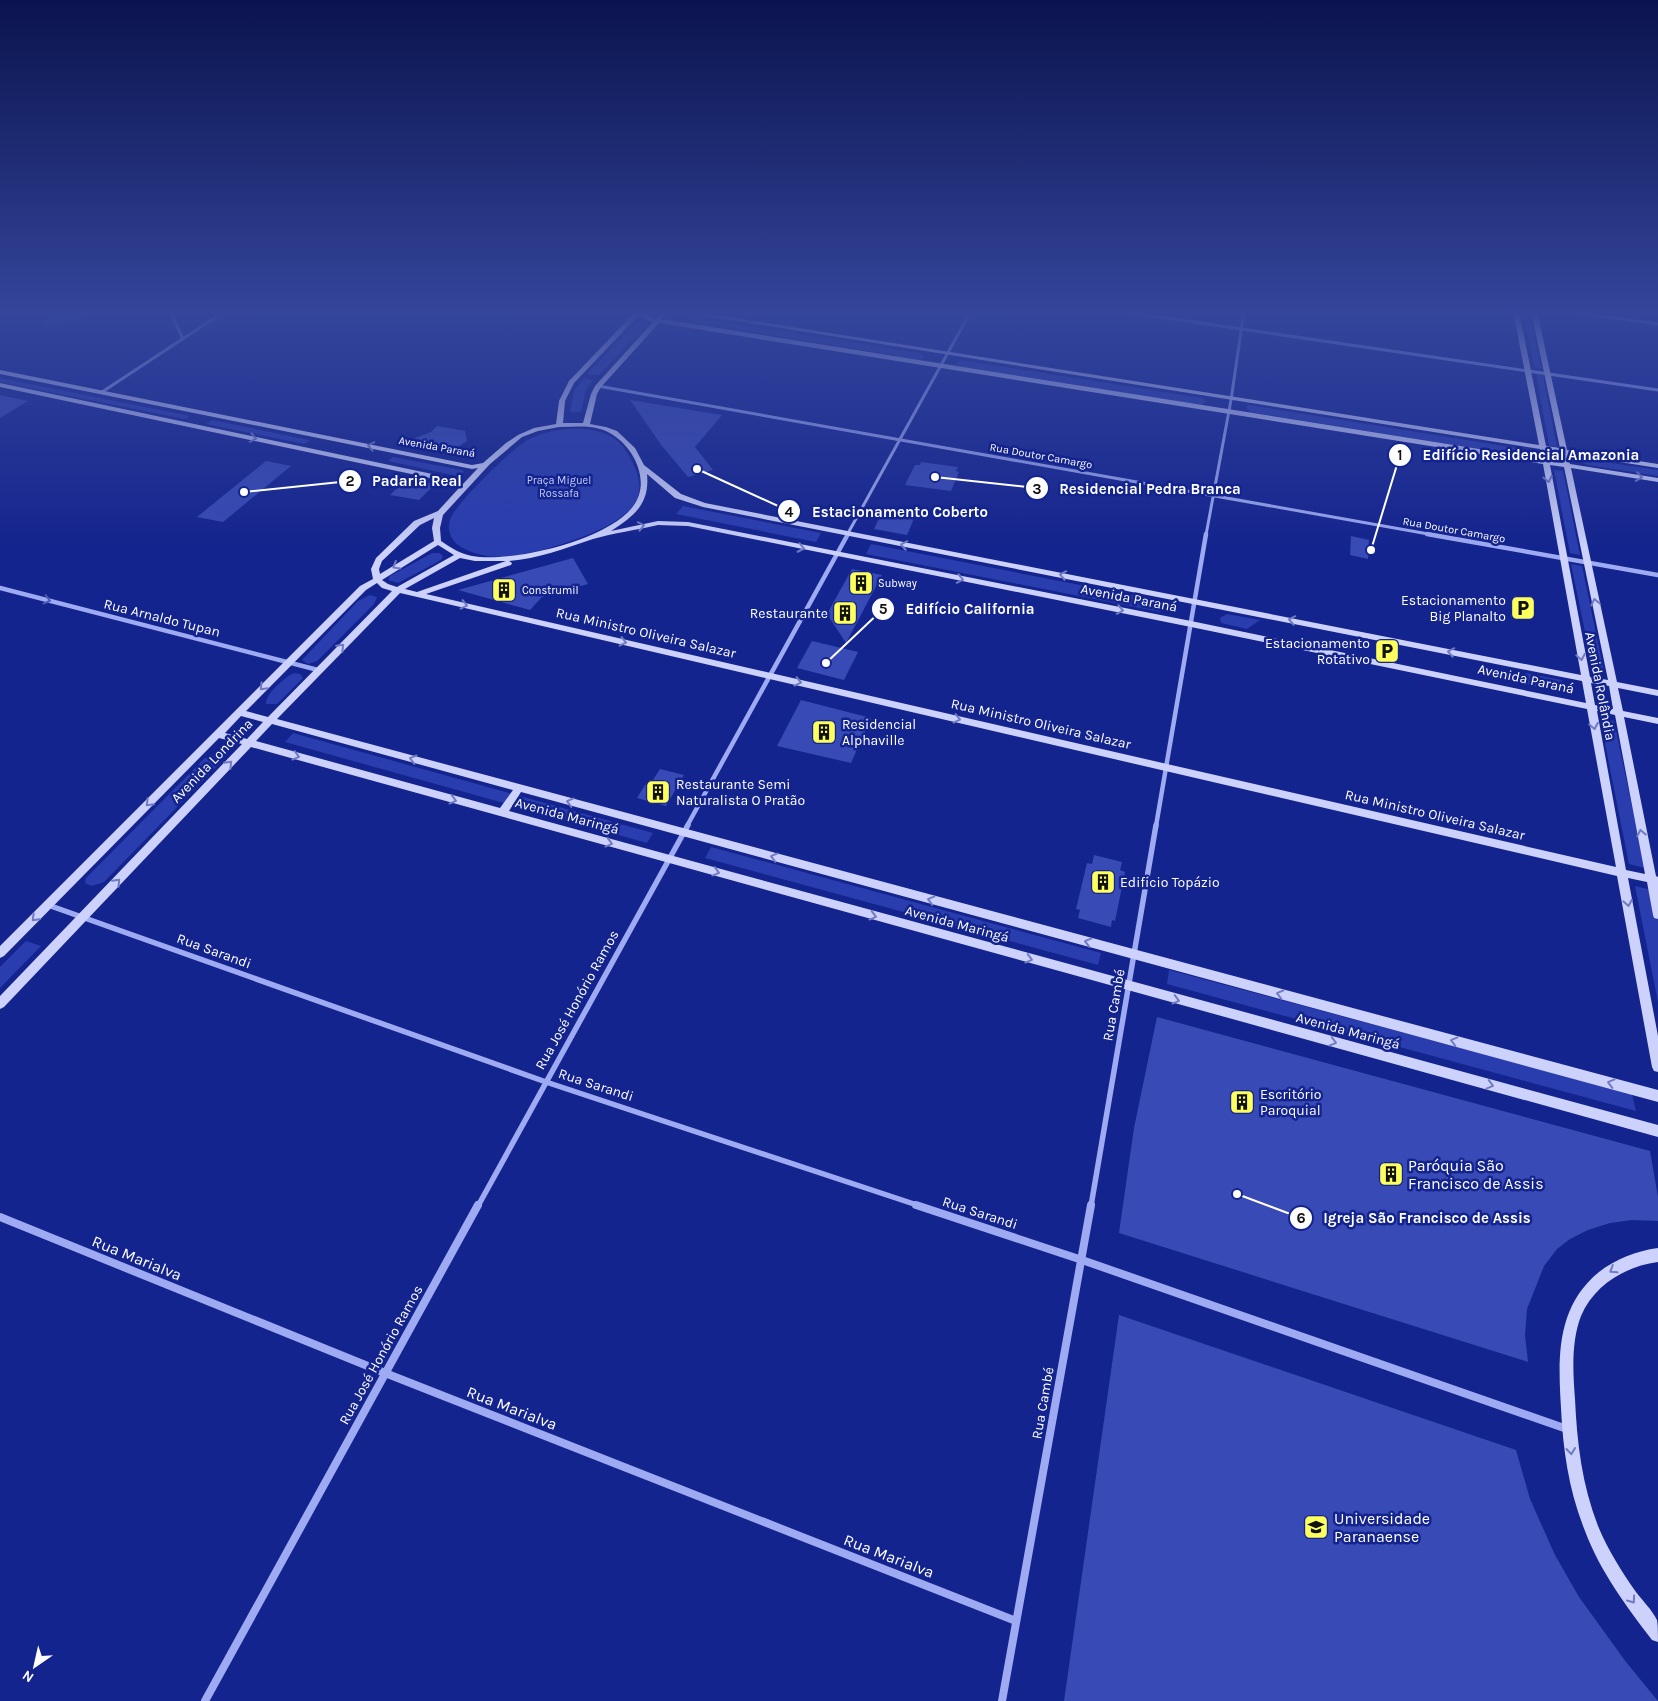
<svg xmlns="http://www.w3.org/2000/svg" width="1658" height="1701" viewBox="0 0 1658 1701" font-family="Karla,sans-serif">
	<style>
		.green { fill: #2a3daf }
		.building { fill: #384ab5 }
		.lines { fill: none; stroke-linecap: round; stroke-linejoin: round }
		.street-far3 { stroke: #9eaaf1; stroke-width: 3 }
		.street-far2 { stroke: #9eaaf1; stroke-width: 4.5 }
		.street-far1 { stroke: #9eaaf1; stroke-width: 5.5 }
		.street { stroke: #9eaaf1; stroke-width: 8 }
		.secondary { fill: #ccd2fb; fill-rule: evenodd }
		.oneway { stroke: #707bc4 }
		.oneway2 { stroke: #4b5ab6 }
		.labels { text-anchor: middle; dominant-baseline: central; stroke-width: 5; stroke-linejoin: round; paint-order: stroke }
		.far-street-label { font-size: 11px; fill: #fff; stroke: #14248e }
		.far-park-label { font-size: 11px; fill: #c5cdfc; stroke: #14248e }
		.far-poi-label { font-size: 11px; fill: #fff; stroke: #14248e; text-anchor: start }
		.street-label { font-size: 14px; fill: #fff; stroke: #14248e }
		.poi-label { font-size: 14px; fill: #fff; stroke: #14248e; text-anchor: start }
		.near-poi-label { font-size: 16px; fill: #fff; stroke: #14248e; text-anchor: start }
		.near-street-label { font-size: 16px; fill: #fff; stroke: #14248e }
		.leader { fill: none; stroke: #fff; stroke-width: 2 }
		.callout-dot { fill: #fff; stroke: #14248e; stroke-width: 2 }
		.mark-label { font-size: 15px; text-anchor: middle; font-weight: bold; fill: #111 }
		.callout-label { font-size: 15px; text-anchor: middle; font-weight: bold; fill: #fff; stroke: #14248e; stroke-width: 5; stroke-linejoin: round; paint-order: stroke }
	</style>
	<rect width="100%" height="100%" fill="#14248e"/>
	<!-- green -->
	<g class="green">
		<polygon points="75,311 86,311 90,315 48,327 42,321"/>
		<polygon points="1522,311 1528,311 1542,369 1535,368"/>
		<polygon points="695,318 920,353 924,356 923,359 917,359 688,321"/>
		<polygon points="644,322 647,325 599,375 589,375 588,373 635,323"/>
		<polygon points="960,360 1202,398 1206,401 1201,405 958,366 956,364"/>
		<polygon points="1536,374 1543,375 1557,447 1549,445"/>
		<polygon points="0,378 190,416 185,419 0,382"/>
		<polygon points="584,378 593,380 586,390 581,412 570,412 574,391"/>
		<polygon points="1249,405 1516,448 1521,453 1517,455 1250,412 1246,407"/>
		<polygon points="212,420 309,440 309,441 304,444 206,424"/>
		<path d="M569,429c23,-1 47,3 59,25 8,14 16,31 8,47 -13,29 -101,54 -133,56 -15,0 -34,-3 -46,-13 -7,-6 -10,-16 -7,-24 4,-15 61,-70 76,-79 13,-8 28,-11 43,-12z"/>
		<polygon points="393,457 462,470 464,472 457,476 388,461"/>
		<polygon points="1585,459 1658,470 1658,476 1588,465 1583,463"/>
		<polygon points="1554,470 1563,471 1580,555 1570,553"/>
		<polygon points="683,506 821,533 816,542 676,514"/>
		<polygon points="871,544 1162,601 1160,612 866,554"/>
		<polygon points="432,553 439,553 443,556 441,560 398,583 388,580 390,576"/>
		<polygon points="1571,564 1582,566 1604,672 1593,670"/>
		<polygon points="370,595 377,597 374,604 317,661 308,664 302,660 358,601"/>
		<polygon points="1227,614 1260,620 1247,629 1221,623 1220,618"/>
		<path d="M294,673l6,1 3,4 -26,26h-11c-1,-10 19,-27 28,-31z"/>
		<polygon points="1526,673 1561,680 1568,688 1564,692 1519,683"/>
		<polygon points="1600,718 1614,721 1645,868 1629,864"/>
		<polygon points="293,733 653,833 647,843 285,742"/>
		<polygon points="211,755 222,758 221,762 104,882 92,886 85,883 86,878 204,759"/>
		<polygon points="711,847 1101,953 1098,965 705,858"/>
		<polygon points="1635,886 1652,890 1658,920 1658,1002"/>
		<polygon points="26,941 41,946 0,988 0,967"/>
		<polygon points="1169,970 1632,1094 1636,1111 1167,984"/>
	</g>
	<!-- building -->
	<g class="building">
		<polygon points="0,395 28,401 0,418"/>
		<polygon points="630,400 722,415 695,447 713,470 688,477 662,446"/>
		<polygon points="437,426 465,431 467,441 452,451 407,441 431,432"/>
		<polygon points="266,461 291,466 223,522 197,517"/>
		<polygon points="921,462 958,467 956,471 959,472 951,491 905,485 915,465 920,465"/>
		<polygon points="407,479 435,484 419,500 390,495"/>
		<polygon points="883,510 915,516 907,535 874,529"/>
		<polygon points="1351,536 1369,540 1368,559 1350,555"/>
		<polygon points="573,558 588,584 542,597 530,610 458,590"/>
		<polygon points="852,569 882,575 846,643 827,614"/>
		<polygon points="812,641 858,652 844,680 797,668"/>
		<polygon points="801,700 871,718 851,763 777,746"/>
		<polygon points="660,769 684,775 666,806 637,798 645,785 649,786"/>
		<polygon points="1094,855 1122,862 1120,870 1125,872 1115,921 1112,920 1111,927 1078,918 1080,910 1076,909 1087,863 1092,864"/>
		<polygon points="1157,1017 1650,1151 1658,1197 1658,1221 1632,1220 1610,1223 1588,1230 1570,1239 1557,1249 1544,1266 1527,1309 1525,1335 1528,1362 1119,1233 1134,1128"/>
		<polygon points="1119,1315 1516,1450 1530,1499 1555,1555 1579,1597 1626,1662 1658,1701 1064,1701"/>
	</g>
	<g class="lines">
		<!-- street-far3 -->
		<g class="street-far3">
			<polyline points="170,311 183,339"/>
			<polyline points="1119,311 1658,390"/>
			<polyline points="1564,311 1658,324"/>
			<polyline points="598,386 1434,535"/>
			<polyline points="102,392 225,311"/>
			<polyline points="847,535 971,311"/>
			<polyline points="1206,535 1231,400 1244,311"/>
		</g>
		<!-- street-far2 -->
		<g class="street-far2">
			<polyline points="1427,534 1658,575"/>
			<polyline points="0,588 318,670"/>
			<polyline points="687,826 848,534"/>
			<polyline points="1156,826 1206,534"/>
		</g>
		<!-- street-far1 -->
		<g class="street-far1">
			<polyline points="48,905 546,1082 920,1206"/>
			<polyline points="478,1206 688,825"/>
			<polyline points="1091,1206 1156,825"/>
		</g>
		<!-- street -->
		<g class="street">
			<polyline points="916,1205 1082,1260 1567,1429"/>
			<polyline points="0,1217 385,1373 1016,1621"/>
			<polyline points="205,1701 478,1205"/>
			<polyline points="1002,1701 1091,1205"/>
		</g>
		<!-- secondary -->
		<g class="secondary">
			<path d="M636,311h8l7,7 5,1 7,-8h6l-8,8 881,140 -2,-10 -866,-138h16l849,134 -26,-134h6l27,135 14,2 -29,-137h6l30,139 91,14v4l-90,-14 2,10 88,14v4l-87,-14 46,214 41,8v6l-40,-8 5,23 35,7v6l-34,-7 32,159 2,1v42l-4,-1 -1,-3 -6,-33 -19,-4 30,158v36l-4,-1 -2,-4 -35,-191 -1217,-283 -123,126 1381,371v12l-1137,-310 -12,19 1149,314v12l-1407,-390 -247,260 -4,2v-13l242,-252 -23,-6 -215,218 -4,2v-12l360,-360 13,-7 -2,-10 5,-11 38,-37 24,-10 21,-23 -5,-5 -454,-96v-4l456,96 7,5 15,-16 -6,1 -472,-95v-4l472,95 11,-2 23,-20 12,-8 16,-7 22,-4 3,-23 10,-20zM640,314l7,6 6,2 -58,64 -4,8 -8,29h-20l2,-22 9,-18zM659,323l884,141 38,211 -876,-172 -24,-9 -37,-29 -9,-17 -18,-17 -11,-4 -16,-3 7,-30 4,-7zM559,427c14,0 28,-2 41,2 29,8 53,49 34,76 -24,35 -122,58 -162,51 -11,-2 -21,-8 -31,-15l-1,-13 3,-13 47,-51 32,-27 16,-6zM1547,451l14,2 2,10 -14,-2zM1550,465l14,2 44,213 -18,-3zM647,474l28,24 28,9 879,174 4,22 -395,-82 -503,-99 -30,-1 -47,10c23,-15 39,-27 36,-57zM434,518l-2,10 2,13 -54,33 -1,-5 3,-8 38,-36zM658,525l30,1 503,101 396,82 29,158 -1190,-273 85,-29 1,-2 -3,-2c29,-2 56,-13 84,-22 20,-6 44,-9 65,-14zM438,545l16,10 -57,32 -9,-3 -6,-4zM460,558l15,3h31l-89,31 -12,-3zM377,583l5,5 10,3 -124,126 -22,-6 120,-121zM1591,683l18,3 4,23 -18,-4zM1597,711l18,4 30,159 -19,-4zM241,716l22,6 -16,17 -22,-6zM272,724l241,66 -13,18 -244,-67z"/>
			<path d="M1658,1248v14c-32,4 -64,23 -77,54 -10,26 -8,56 -6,83 2,44 7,86 23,127 10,24 24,46 38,66 7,9 16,18 21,28 1,5 1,16 1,22l-6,-2c-26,-34 -52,-69 -67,-109 -16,-40 -22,-80 -24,-123 -3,-50 -5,-101 38,-136 17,-13 37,-21 59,-24z"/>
		</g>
	</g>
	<!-- one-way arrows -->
	<defs><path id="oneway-chevron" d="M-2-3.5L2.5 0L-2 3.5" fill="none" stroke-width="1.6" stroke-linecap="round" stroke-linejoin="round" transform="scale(1.25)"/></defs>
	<g class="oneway">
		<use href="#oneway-chevron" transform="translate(253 438) rotate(11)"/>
		<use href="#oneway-chevron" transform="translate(371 446) rotate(-169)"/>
		<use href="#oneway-chevron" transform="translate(1639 477) rotate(9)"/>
		<use href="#oneway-chevron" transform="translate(1548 479) rotate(79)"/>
		<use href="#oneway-chevron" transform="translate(641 526) rotate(-11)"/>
		<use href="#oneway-chevron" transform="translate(904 545) rotate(-169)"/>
		<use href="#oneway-chevron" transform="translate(801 548) rotate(12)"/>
		<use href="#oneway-chevron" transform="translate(396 566) rotate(149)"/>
		<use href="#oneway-chevron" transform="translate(1063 575) rotate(-169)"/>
		<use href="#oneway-chevron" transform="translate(960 579) rotate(11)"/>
		<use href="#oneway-chevron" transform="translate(1595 602) rotate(-102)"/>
		<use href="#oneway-chevron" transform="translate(464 605) rotate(13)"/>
		<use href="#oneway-chevron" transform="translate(1120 610) rotate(11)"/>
		<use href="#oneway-chevron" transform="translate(1292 620) rotate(-169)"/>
		<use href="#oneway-chevron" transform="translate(623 642) rotate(13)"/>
		<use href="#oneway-chevron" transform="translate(341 647) rotate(-45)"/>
		<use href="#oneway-chevron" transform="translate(1451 652) rotate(-169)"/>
		<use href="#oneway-chevron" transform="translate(1581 657) rotate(80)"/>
		<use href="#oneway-chevron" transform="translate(798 682) rotate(13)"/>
		<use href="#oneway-chevron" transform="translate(263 687) rotate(134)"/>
		<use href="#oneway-chevron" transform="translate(957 719) rotate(13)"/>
		<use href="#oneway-chevron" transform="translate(1594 726) rotate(79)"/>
		<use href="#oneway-chevron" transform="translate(296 756) rotate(15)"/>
		<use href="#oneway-chevron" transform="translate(413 759) rotate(-165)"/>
		<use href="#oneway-chevron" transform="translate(229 764) rotate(-46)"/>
		<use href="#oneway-chevron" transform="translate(453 800) rotate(15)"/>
		<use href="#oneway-chevron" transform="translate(570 802) rotate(-165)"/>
		<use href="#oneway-chevron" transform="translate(149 803) rotate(135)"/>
		<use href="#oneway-chevron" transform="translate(1641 833) rotate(-101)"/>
		<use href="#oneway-chevron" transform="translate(609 843) rotate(15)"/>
		<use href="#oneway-chevron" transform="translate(774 857) rotate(-165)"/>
		<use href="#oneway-chevron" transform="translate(716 872) rotate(15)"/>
		<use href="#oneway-chevron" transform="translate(117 882) rotate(-46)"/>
		<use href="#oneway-chevron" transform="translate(931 900) rotate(-165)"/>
		<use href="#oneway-chevron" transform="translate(1628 903) rotate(80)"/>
		<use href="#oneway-chevron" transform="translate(873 916) rotate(15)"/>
		<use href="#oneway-chevron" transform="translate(35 918) rotate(135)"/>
		<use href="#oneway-chevron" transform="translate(1088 942) rotate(-165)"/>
		<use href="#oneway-chevron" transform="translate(1029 959) rotate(15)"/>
		<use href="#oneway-chevron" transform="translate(1280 994) rotate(-165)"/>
		<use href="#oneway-chevron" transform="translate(1176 1000) rotate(15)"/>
		<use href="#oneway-chevron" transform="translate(1454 1041) rotate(-165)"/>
		<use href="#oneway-chevron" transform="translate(1333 1042) rotate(15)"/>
		<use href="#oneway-chevron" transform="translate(1611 1083) rotate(-165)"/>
		<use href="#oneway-chevron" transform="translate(1490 1085) rotate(15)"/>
		<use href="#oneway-chevron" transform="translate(1613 1270) rotate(147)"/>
		<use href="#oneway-chevron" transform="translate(1571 1451) rotate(84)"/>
		<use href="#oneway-chevron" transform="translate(1632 1600) rotate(55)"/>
	</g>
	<use class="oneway2" href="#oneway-chevron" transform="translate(47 600) rotate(14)"/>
	<!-- sky -->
	<linearGradient id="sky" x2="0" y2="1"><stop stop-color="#0b144e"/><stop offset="0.57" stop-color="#34459b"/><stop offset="1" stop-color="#34459b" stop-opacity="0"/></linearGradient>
	<rect width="1658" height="549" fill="url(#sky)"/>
	<!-- icons -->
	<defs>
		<symbol id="building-square" viewBox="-11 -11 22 22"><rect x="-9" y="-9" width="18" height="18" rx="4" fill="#fdff5d" stroke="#14248e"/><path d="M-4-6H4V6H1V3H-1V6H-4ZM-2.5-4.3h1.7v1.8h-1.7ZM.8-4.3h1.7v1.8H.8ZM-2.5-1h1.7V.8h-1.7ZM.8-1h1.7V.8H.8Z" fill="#111"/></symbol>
		<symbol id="parking-square" viewBox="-11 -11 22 22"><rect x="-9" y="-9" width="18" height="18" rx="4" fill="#fdff5d" stroke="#14248e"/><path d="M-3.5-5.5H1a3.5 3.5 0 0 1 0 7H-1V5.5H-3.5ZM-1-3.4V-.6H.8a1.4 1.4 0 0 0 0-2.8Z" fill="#111"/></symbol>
		<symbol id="university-square" viewBox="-11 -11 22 22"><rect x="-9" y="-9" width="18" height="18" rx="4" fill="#fdff5d" stroke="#14248e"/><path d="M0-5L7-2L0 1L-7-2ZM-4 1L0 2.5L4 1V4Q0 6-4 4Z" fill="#111"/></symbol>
	</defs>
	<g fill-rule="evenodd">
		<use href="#building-square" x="847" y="569" width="28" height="28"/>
		<use href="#building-square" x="490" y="576" width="28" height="28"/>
		<use href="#parking-square" x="1509" y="594" width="28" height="28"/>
		<use href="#building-square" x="831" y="599" width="28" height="28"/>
		<use href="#parking-square" x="1373" y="637" width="28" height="28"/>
		<use href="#building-square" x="810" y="718" width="28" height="28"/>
		<use href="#building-square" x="644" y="778" width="28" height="28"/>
		<use href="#building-square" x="1089" y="868" width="28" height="28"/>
		<use href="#building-square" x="1228" y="1088" width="28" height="28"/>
		<use href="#building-square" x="1377" y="1160" width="28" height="28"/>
		<use href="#university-square" x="1302" y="1513" width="28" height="28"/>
	</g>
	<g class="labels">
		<!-- far-street labels -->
		<g class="far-street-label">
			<text transform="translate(437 447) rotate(10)">Avenida Paraná</text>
			<text transform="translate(1041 456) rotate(10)">Rua Doutor Camargo</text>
			<text transform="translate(1454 530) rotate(10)">Rua Doutor Camargo</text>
		</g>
		<!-- far-park labels -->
		<g class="far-park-label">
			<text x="559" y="480">Praça Miguel<tspan x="559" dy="13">Rossafa</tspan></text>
		</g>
		<!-- far-poi labels -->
		<g class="far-poi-label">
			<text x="878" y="583">Subway</text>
			<text x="522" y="590">Construmil</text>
		</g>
		<!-- street labels -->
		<g class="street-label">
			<text transform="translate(1129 598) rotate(11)">Avenida Paraná</text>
			<text transform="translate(162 618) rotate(14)">Rua Arnaldo Tupan</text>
			<text transform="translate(646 633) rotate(13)">Rua Ministro Oliveira Salazar</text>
			<text transform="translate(1526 679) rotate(12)">Avenida Paraná</text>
			<text transform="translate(1600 686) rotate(79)">Avenida Rolândia</text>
			<text transform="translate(1041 724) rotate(13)">Rua Ministro Oliveira Salazar</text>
			<text transform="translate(212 761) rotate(-46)">Avenida Londrina</text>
			<text transform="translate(1435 815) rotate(13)">Rua Ministro Oliveira Salazar</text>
			<text transform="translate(567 816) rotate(15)">Avenida Maringá</text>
			<text transform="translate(957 924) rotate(15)">Avenida Maringá</text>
			<text transform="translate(214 951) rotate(20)">Rua Sarandi</text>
			<text transform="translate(577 1000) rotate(-61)">Rua José Honório Ramos</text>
			<text transform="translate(1114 1005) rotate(-80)">Rua Cambé</text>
			<text transform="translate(1348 1031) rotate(15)">Avenida Maringá</text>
			<text transform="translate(596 1085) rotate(18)">Rua Sarandi</text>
			<text transform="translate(980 1213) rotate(18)">Rua Sarandi</text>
			<text transform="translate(381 1355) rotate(-61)">Rua José Honório Ramos</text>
			<text transform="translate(1043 1403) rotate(-80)">Rua Cambé</text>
		</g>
		<!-- poi labels -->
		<g class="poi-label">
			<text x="1506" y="600" text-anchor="end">Estacionamento<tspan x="1506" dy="16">Big Planalto</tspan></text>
			<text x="828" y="613" text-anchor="end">Restaurante</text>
			<text x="1370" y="643" text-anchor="end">Estacionamento<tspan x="1370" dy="16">Rotativo</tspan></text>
			<text x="842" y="724">Residencial<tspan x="842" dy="16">Alphaville</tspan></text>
			<text x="676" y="784">Restaurante Semi<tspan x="676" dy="16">Naturalista O Pratão</tspan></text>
			<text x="1120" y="882">Edificio Topázio</text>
			<text x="1260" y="1094">Escritório<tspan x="1260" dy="16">Paroquial</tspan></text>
		</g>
		<!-- near-poi labels -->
		<g class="near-poi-label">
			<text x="1408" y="1165">Paróquia São<tspan x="1408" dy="18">Francisco de Assis</tspan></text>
			<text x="1334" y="1518">Universidade<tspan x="1334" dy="18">Paranaense</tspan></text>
		</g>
		<!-- near-street labels -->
		<g class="near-street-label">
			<text transform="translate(137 1258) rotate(22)">Rua Marialva</text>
			<text transform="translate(512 1408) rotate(21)">Rua Marialva</text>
			<text transform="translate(889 1556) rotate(21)">Rua Marialva</text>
		</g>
	</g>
	<!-- callouts -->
	<path class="leader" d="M1371 550L1400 455M244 492L350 481M935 477L1037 488M697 469L789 511M826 663L883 609M1237 1194L1301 1218"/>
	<g class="callout-dot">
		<circle cx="1371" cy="550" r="5"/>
		<circle cx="244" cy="492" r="5"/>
		<circle cx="935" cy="477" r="5"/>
		<circle cx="697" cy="469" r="5"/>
		<circle cx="826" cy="663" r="5"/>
		<circle cx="1237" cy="1194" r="5"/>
		<circle cx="1400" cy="455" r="12"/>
		<circle cx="350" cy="481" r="12"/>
		<circle cx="1037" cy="488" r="12"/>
		<circle cx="789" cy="511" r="12"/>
		<circle cx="883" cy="609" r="12"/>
		<circle cx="1301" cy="1218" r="12"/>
	</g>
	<g class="mark-label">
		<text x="1400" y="460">1</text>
		<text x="350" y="486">2</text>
		<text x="1037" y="494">3</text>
		<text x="789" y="517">4</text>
		<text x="883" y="614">5</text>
		<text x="1301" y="1223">6</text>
	</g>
	<g class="callout-label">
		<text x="1531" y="460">Edifício Residencial Amazonia</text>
		<text x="417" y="486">Padaria Real</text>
		<text x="1150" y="494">Residencial Pedra Branca</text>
		<text x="900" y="517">Estacionamento Coberto</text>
		<text x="970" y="614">Edifício California</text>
		<text x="1427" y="1223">Igreja São Francisco de Assis</text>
	</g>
	<!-- north arrow -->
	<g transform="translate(35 1666) rotate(214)" stroke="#14248e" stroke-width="4" paint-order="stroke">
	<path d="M0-4L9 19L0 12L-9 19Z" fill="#ffffff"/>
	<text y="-8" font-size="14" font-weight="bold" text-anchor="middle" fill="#ffffff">N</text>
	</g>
</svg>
